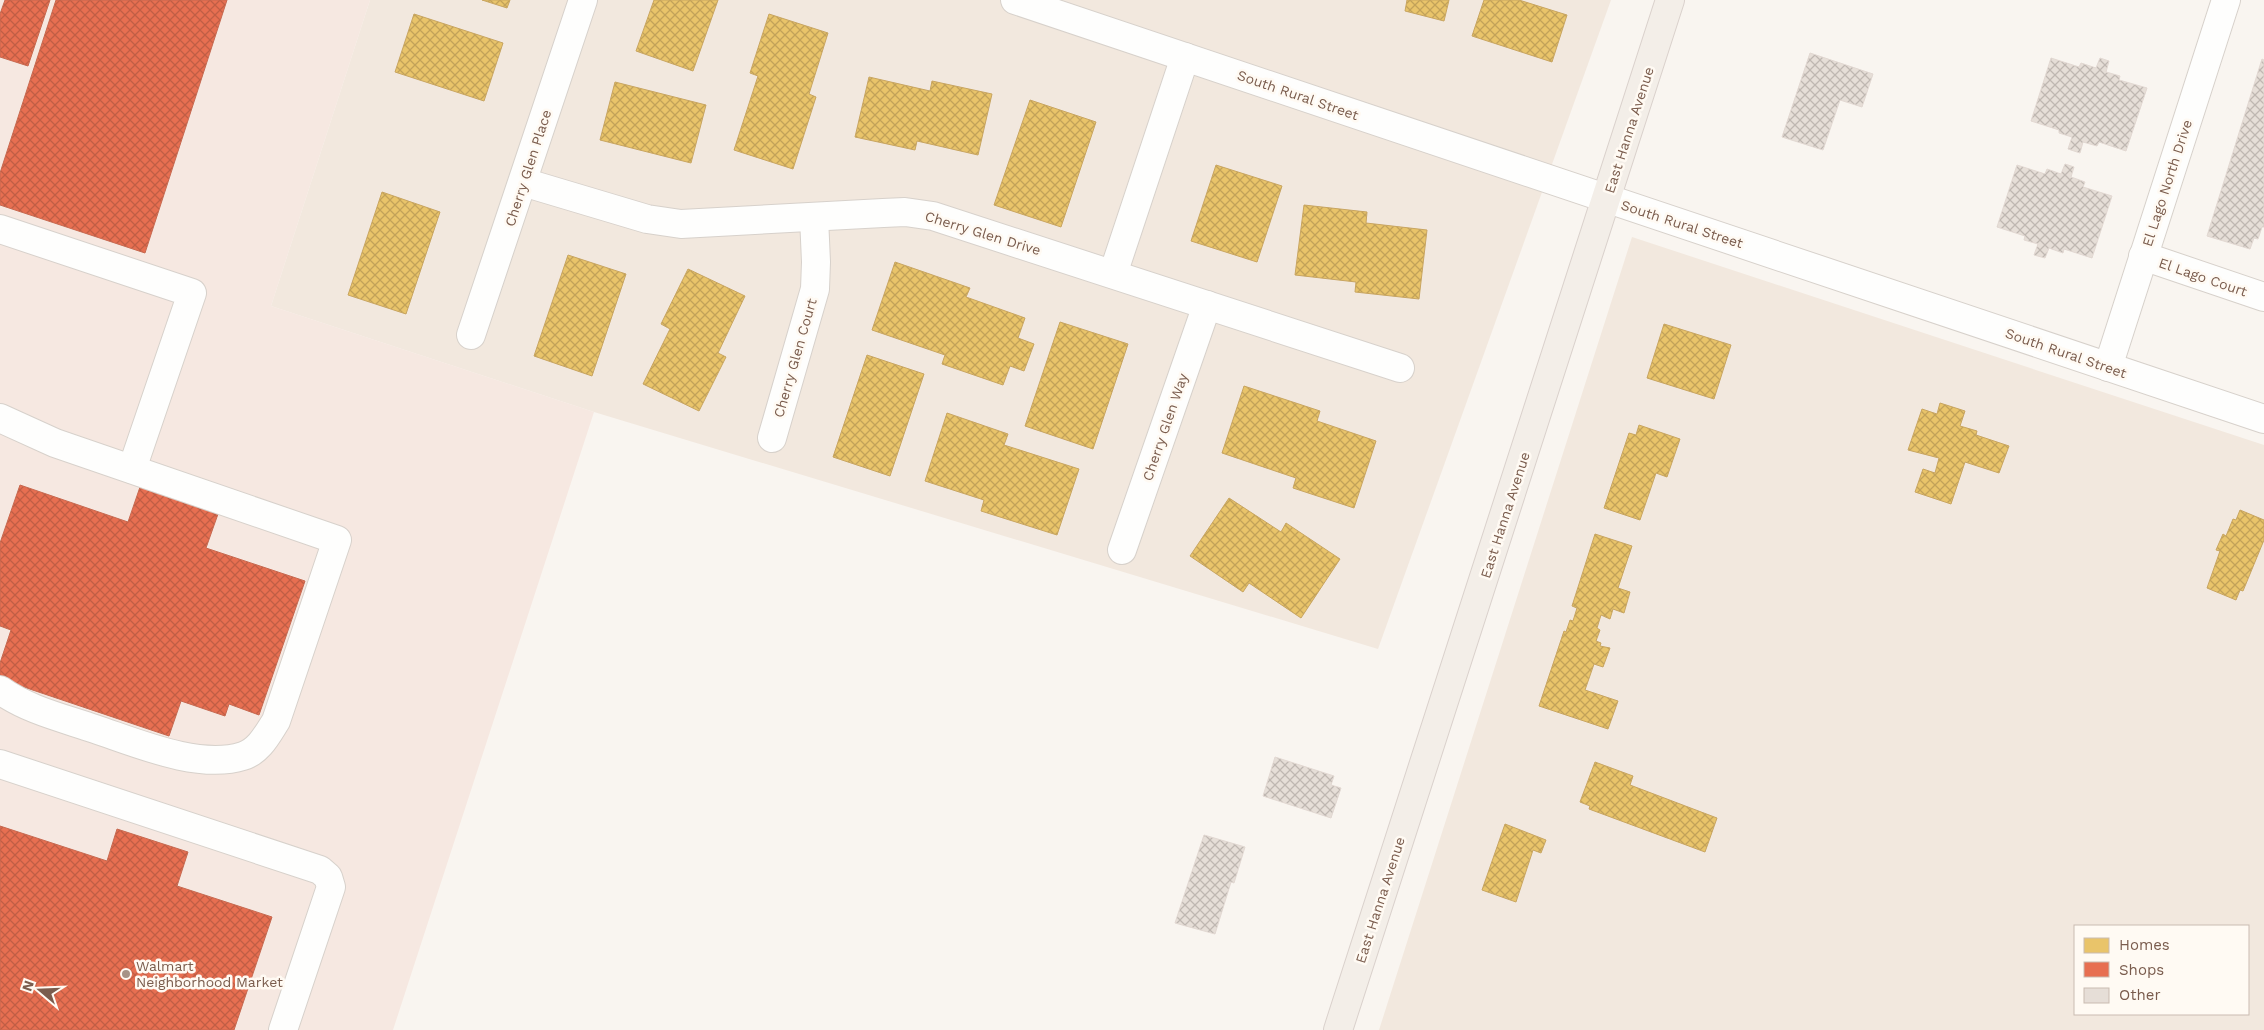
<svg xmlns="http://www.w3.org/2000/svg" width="2264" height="1030" viewBox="0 0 2264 1030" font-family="'Work Sans',sans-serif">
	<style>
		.residential { fill: #f2e8de; fill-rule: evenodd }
		.commercial { fill: #f6e8e1 }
		.homes { fill: url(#homes-cross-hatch); stroke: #c8a561 }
		.shops { fill: url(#shops-cross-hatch); stroke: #c66950 }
		.building { fill: url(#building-cross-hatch); stroke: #e2d8d2 }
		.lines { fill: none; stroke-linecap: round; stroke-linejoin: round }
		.minor-casing { stroke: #d7d1cb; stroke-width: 30 }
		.major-casing { stroke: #dad1cc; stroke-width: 30 }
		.minor { stroke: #fefefd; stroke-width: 28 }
		.major { stroke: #f3eee8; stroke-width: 28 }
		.poi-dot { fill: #a69286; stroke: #fffaf3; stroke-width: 2 }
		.labels { text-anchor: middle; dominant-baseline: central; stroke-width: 5; stroke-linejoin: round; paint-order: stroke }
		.street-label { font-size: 14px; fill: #7a5c4d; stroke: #fffaf3 }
		.poi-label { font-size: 14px; fill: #7a5c4d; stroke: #fffaf3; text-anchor: start }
	</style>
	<defs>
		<pattern id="homes-cross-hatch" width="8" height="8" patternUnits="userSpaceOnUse" patternTransform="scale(1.25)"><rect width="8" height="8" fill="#e9c46a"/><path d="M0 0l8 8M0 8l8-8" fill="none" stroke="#c2a259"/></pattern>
		<pattern id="shops-cross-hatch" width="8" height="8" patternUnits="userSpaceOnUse" patternTransform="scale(1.25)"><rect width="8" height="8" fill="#e76f51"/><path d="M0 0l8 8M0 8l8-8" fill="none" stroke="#c05e45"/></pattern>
		<pattern id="building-cross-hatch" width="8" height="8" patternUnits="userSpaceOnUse" patternTransform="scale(1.25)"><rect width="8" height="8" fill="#e6ded7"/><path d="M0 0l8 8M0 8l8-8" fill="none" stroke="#bfb7b1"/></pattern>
	</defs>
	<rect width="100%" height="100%" fill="#f9f5f0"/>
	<!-- residential -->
	<g class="residential">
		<polygon points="370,0 1611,0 1378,649 594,412 271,306"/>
		<path d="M1632,237l632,208v585h-885zM2075,926h173v88h-173z"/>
	</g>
	<!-- commercial -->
	<polygon class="commercial" points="0,0 370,0 271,306 594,412 393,1030 0,1030"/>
	<!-- homes -->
	<g class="homes">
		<polygon points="482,0 510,0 507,8"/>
		<polygon points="654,0 718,0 693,71 636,51"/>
		<polygon points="1407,0 1449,0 1444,21 1405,11"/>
		<polygon points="1484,0 1519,0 1567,15 1552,62 1472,36"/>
		<polygon points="414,14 503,43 484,101 395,72"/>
		<polygon points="769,14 828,33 809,94 816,97 793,169 734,150 758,76 750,73"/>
		<polygon points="869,77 930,91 932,81 992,94 978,155 917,141 915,150 855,137"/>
		<polygon points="615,82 706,105 691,163 600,140"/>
		<polygon points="1030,100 1096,122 1061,227 994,205"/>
		<polygon points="1216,165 1282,186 1257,262 1191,241"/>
		<polygon points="382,192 440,212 406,314 348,295"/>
		<polygon points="1304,205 1367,212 1366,223 1427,230 1419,299 1355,292 1356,282 1295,275"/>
		<polygon points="568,255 626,274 592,376 534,356"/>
		<polygon points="895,262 970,288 966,297 1025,318 1018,338 1034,344 1024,371 1010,366 1003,385 942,364 945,355 872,330"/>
		<polygon points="688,269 745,296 718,353 726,357 699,411 643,384 670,329 661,324"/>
		<polygon points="1060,322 1128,344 1093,449 1025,426"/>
		<polygon points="1664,324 1731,345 1714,399 1647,378"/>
		<polygon points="867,355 924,374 890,476 833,457"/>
		<polygon points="1244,386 1320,411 1317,421 1376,441 1354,508 1293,488 1296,478 1222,453"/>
		<polygon points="1940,403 1965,411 1960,426 1977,431 1976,435 2009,446 1999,473 1965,462 1951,504 1915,492 1923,469 1935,473 1939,458 1908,450 1922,409 1937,414"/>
		<polygon points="947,413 1008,434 1004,445 1079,469 1057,535 981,511 984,500 925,481"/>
		<polygon points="1639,425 1680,439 1667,477 1656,473 1640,520 1604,508 1629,433 1636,435"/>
		<polygon points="1229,498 1281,532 1286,523 1340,559 1301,618 1249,583 1243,592 1190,556"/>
		<polygon points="2240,510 2264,520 2264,540 2243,591 2240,590 2236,600 2207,588 2220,551 2216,550 2223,534 2226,536 2233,519 2236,520"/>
		<polygon points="1595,534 1632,546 1618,588 1630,592 1624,613 1613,609 1610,619 1601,615 1597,628 1600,630 1596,641 1601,643 1600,646 1610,648 1603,667 1594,664 1585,690 1618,701 1608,729 1539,706 1564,631 1566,632 1570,620 1573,621 1577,608 1572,606"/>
		<polygon points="1595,762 1633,776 1630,785 1717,818 1705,852 1589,809 1590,806 1580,802"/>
		<polygon points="1505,824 1546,840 1541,853 1533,850 1516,902 1482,890"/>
	</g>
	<!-- shops -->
	<g class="shops">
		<polygon points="5,0 50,0 28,66 0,57 0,14"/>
		<polygon points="56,0 227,0 145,253 0,205 0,173"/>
		<polygon points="20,485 128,522 140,487 218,514 206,548 305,581 259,715 229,704 225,716 181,701 169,736 0,679 0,663 11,630 0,626 0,543"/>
		<polygon points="0,826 107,861 117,829 188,852 177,886 272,917 234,1030 0,1030"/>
	</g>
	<!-- building -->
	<g class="building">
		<polygon points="1810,53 1873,74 1862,107 1840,100 1823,150 1782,137"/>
		<polygon points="2051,58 2079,67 2081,63 2096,68 2100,58 2109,61 2106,72 2120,76 2119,80 2147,88 2126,151 2099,142 2097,146 2083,142 2080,153 2068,149 2072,137 2059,133 2059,130 2031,121"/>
		<polygon points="2262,59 2264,60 2264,227 2262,227 2258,239 2254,238 2250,249 2207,236"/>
		<polygon points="2065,164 2074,167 2071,177 2085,182 2083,187 2112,196 2092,258 2064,249 2063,253 2049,248 2045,258 2034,255 2038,244 2024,240 2025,236 1997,227 2017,165 2045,174 2047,169 2061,174"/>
		<polygon points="1275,757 1334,776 1331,785 1341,788 1331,818 1263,796"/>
		<polygon points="1204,835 1245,847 1234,883 1231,882 1215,934 1175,923"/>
	</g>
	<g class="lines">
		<defs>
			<g id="minor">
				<polyline points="1015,0 2264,419"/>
				<polyline points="523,182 647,219 681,224 883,213 905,212 933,216 1400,368"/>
				<polyline points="0,229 192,293 132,469"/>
				<polyline points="2143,256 2264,297"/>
				<polyline points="1113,274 1185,57"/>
				<polyline points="471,335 583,0"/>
				<polyline points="2108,367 2226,0"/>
				<path d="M0,418l55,25 282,97 -61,181c-9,14 -17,30 -33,35 -44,14 -106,-13 -148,-27 -32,-11 -67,-19 -95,-39"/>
				<polyline points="772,438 815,289 816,262 814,217"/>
				<polyline points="1122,550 1207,305"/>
				<polyline points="0,764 320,870 328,877 331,887 283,1030"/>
			</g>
			<polyline id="major" points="1338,1030 1670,0"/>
		</defs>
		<!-- minor casing -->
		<use href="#minor" class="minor-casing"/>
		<!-- major casing -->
		<use href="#major" class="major-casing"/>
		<!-- minor -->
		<use href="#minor" class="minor"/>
		<!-- major -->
		<use href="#major" class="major"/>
	</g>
	<!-- markers -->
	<circle class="poi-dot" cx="126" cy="974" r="5"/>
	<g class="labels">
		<!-- street labels -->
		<g class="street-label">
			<text transform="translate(1298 95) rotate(19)">South Rural Street</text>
			<text transform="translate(1629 130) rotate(-72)">East Hanna Avenue</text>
			<text transform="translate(528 168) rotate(-72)">Cherry Glen Place</text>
			<text transform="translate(2167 183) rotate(-72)">El Lago North Drive</text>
			<text transform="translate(1682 224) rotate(18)">South Rural Street</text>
			<text transform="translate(983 233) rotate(17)">Cherry Glen Drive</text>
			<text transform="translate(2203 277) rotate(19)">El Lago Court</text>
			<text transform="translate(2066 353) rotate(19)">South Rural Street</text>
			<text transform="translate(795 358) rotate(-74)">Cherry Glen Court</text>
			<text transform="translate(1165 427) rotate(-71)">Cherry Glen Way</text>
			<text transform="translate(1505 515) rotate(-72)">East Hanna Avenue</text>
			<text transform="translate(1380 900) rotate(-72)">East Hanna Avenue</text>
		</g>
		<!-- poi labels -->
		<g class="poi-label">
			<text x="136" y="966">Walmart<tspan x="136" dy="16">Neighborhood Market</tspan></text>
		</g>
	</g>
	<!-- legend -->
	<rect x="2074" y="925" width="175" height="90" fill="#fffaf3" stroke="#cabbb1"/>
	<rect x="2084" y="938" width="25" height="15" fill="#e9c46a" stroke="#cabbb1"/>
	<text x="2119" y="950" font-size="15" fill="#7a5c4d">Homes</text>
	<rect x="2084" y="962" width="25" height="15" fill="#e76f51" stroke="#cabbb1"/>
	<text x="2119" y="975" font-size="15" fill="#7a5c4d">Shops</text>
	<rect x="2084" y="988" width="25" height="15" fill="#e6ded7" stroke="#cabbb1"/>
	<text x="2119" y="1000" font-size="15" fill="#7a5c4d">Other</text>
	<!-- north arrow -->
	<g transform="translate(40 990) rotate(289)" stroke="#fffaf3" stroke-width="4" paint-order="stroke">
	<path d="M0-4L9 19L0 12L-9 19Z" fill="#7a5c4d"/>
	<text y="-8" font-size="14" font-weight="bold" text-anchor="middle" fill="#7a5c4d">N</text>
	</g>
</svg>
